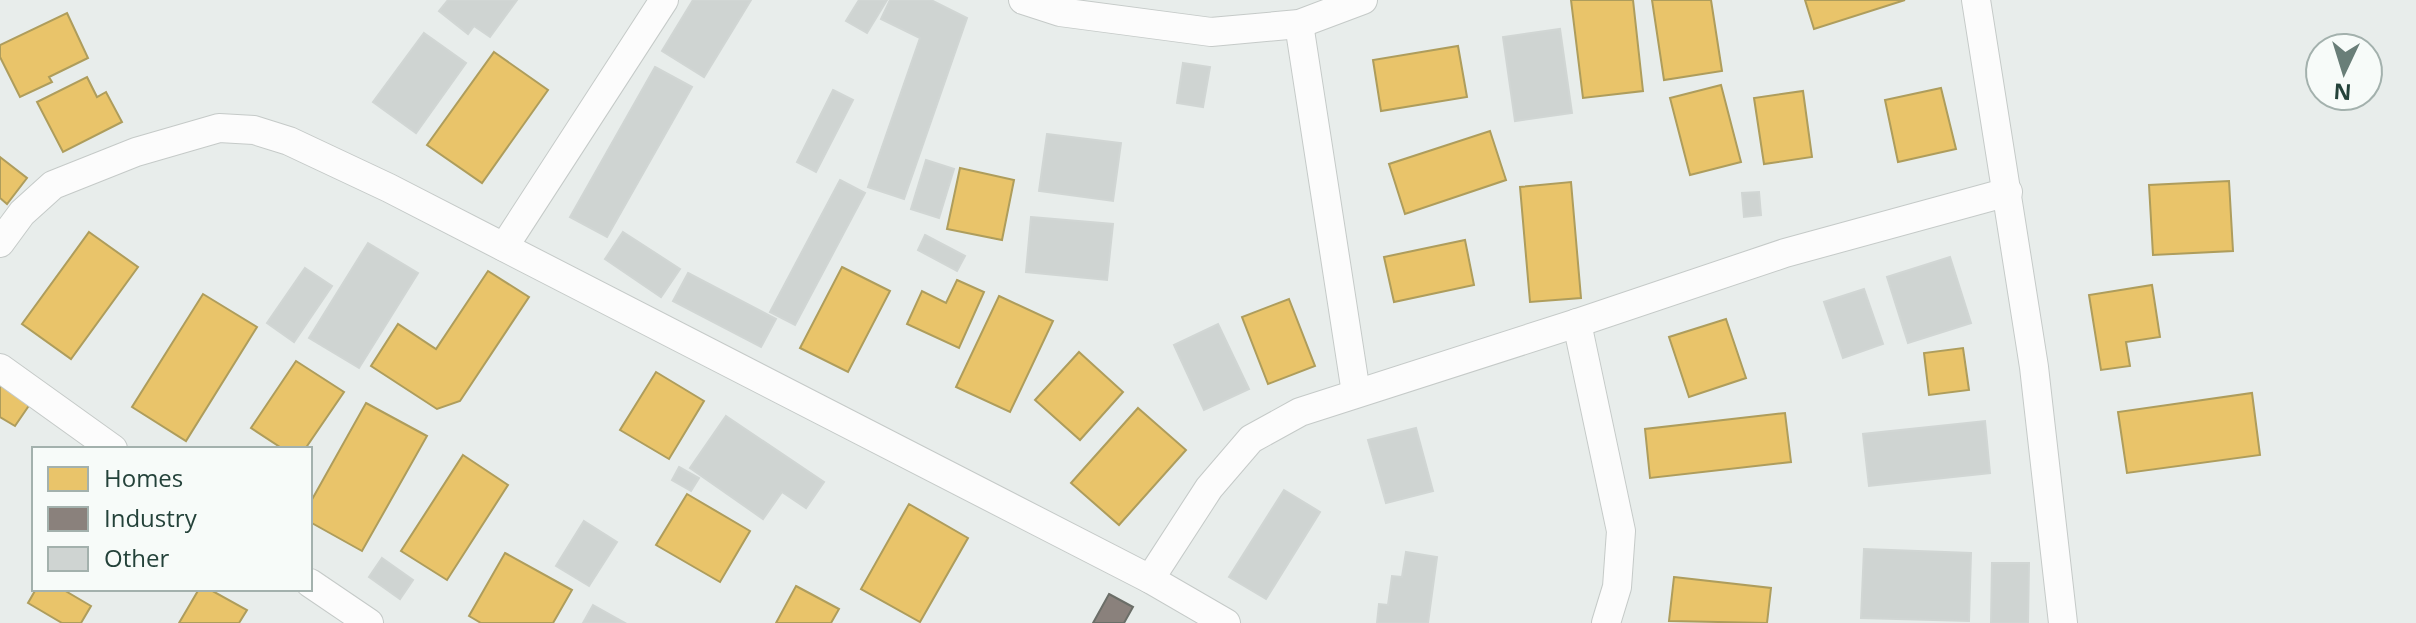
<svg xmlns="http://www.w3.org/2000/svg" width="2416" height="623" viewBox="0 0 2416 623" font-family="'Open Sans',sans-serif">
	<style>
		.homes { fill: #e9c46a; stroke: #ae9d5c; stroke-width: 2 }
		.industry { fill: #8a817c; stroke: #6b6e68; stroke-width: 2 }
		.building { fill: #cfd4d2; stroke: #d1d6d4; stroke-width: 2 }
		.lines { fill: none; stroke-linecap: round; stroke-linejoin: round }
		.street-casing { stroke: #c5cac8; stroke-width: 30 }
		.street { stroke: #fcfcfc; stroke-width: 28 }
	</style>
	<rect width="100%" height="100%" fill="#e8edeb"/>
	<!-- homes -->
	<g class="homes">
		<polygon points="1571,0 1633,0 1643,91 1583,98"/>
		<polygon points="1652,0 1711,0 1722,71 1664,80"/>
		<polygon points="1805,0 1905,0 1814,29"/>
		<polygon points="67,13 88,58 49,77 52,82 20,97 0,57 0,45"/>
		<polygon points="1458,46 1467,97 1381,111 1373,60"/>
		<polygon points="494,52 548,90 482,183 427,145"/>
		<polygon points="87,77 97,97 106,92 122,122 63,152 37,102"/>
		<polygon points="1721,85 1741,162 1690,175 1670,98"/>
		<polygon points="1941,88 1956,149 1898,162 1885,100"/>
		<polygon points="1803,91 1812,157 1764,164 1754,98"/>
		<polygon points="1490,131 1506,180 1405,214 1389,164"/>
		<polygon points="0,157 27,178 7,204 0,198"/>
		<polygon points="960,168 1014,180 1002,240 947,229"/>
		<polygon points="2229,181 2233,251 2153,255 2149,185"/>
		<polygon points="1571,182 1581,298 1530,302 1520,187"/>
		<polygon points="89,232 138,267 71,359 22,324"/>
		<polygon points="1465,240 1474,285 1394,302 1384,257"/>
		<polygon points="842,267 890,291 848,372 800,348"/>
		<polygon points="488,271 529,297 460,401 437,409 371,366 398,324 436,349"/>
		<polygon points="957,280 984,292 959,348 907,324 922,291 946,303"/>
		<polygon points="2152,285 2160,337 2126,342 2130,366 2101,370 2089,295"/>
		<polygon points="203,294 257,327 186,441 132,407"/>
		<polygon points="999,296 1053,321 1010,412 956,387"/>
		<polygon points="1289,299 1315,366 1268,384 1242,317"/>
		<polygon points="1726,319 1746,378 1689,397 1669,337"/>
		<polygon points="1963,348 1969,390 1929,395 1924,353"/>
		<polygon points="1079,352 1123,392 1080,440 1035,400"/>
		<polygon points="296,361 344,392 305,449 283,449 251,428"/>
		<polygon points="656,372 704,401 669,459 620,430"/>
		<polygon points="0,385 30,404 15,426 0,417"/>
		<polygon points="2252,393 2260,455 2127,473 2118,412"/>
		<polygon points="366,403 427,436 362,551 310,522 310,503"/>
		<polygon points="1138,408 1186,450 1119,525 1071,483"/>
		<polygon points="1785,413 1791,462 1650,478 1645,429"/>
		<polygon points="463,455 508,485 447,580 401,551"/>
		<polygon points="687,494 750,531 720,582 656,545"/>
		<polygon points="909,504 968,538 920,622 861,589"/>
		<polygon points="505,553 572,590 553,623 481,623 469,616"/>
		<polygon points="1674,577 1771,588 1767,623 1669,621"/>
		<polygon points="796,586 839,609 831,623 776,623"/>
		<polygon points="36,589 62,589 91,606 81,623 62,623 28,603"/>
		<polygon points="199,589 209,589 247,610 239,623 179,623"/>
	</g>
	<!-- industry -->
	<polygon class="industry" points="1109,594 1133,607 1124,623 1093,623"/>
	<!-- building -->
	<g class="building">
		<polygon points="448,0 517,0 490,37 474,26 468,34 439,11"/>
		<polygon points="693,0 751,0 704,77 662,51"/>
		<polygon points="859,0 887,0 867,33 846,21"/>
		<polygon points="890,0 931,0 967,18 904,199 868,187 920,38 881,19"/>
		<polygon points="1560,29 1572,113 1515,121 1503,37"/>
		<polygon points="424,33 466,63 416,133 373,102"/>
		<polygon points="1183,63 1210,67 1203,107 1177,103"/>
		<polygon points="655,67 692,87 607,237 570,217"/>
		<polygon points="833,90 853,100 816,172 797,162"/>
		<polygon points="1047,134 1121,143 1113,201 1039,191"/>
		<polygon points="926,160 954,169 939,218 911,209"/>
		<polygon points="840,180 865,193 795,325 770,312"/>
		<polygon points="1759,192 1761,215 1744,217 1742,193"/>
		<polygon points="1031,217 1113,224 1107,280 1026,272"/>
		<polygon points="623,232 680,269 661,297 605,259"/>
		<polygon points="925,235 965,256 957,271 918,250"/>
		<polygon points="368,243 418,273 359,368 309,338"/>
		<polygon points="1950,257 1971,323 1908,343 1887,277"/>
		<polygon points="305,268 332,286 294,342 267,323"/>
		<polygon points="688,273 776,319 761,347 673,301"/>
		<polygon points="1864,289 1883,344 1843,358 1824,302"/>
		<polygon points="1218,324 1249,389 1204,410 1174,345"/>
		<polygon points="726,416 824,482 806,508 782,492 763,519 690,468"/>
		<polygon points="1985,421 1990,473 1869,486 1863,434"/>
		<polygon points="1416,428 1433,491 1386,503 1368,440"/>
		<polygon points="679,467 699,478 691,491 672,480"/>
		<polygon points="1284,490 1320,512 1266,599 1229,577"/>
		<polygon points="584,521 617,542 589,586 556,566"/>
		<polygon points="1864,549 1971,553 1969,621 1861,618"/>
		<polygon points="1406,552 1437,557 1428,623 1377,623 1379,604 1388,605 1392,576 1402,577"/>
		<polygon points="382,558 413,580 400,599 369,577"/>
		<polygon points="1992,563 2029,563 2028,623 1991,623"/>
		<polygon points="593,605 625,623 583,623"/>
	</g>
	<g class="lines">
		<defs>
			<g id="street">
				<polyline points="1023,0 1060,12 1211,32 1299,24 1363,0"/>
				<polyline points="1976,0 2034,367 2063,623"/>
				<polyline points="1299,24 1356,393"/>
				<polyline points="0,243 22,213 53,185 136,152 219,128 254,130 289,141 389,188 1150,579 1226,623"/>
				<polyline points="504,247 664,0"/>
				<polyline points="1577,323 1621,531 1617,587 1606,623"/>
				<polyline points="0,368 113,449"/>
				<polyline points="1150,579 1209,488 1251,439 1300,412 1577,323 1785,253 2008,192"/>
				<polyline points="310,583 369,623"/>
			</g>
		</defs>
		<!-- street casing -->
		<use href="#street" class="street-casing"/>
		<!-- street -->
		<use href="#street" class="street"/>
	</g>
	<!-- legend -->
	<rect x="32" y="447" width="280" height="144" fill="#f7fbf9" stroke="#a3b1ad" stroke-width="2"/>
	<rect x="48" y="467" width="40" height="24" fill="#e9c46a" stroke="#a3b1ad" stroke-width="2"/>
	<text x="104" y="487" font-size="24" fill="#24423a">Homes</text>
	<rect x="48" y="507" width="40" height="24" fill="#8a817c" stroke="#a3b1ad" stroke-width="2"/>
	<text x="104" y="527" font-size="24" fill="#24423a">Industry</text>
	<rect x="48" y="547" width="40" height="24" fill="#cfd4d2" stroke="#a3b1ad" stroke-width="2"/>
	<text x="104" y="567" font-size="24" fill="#24423a">Other</text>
	<!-- north arrow -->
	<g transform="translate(2344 72) rotate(184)"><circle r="38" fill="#f7fbf9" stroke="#a3b1ad" stroke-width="2"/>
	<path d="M0-6L14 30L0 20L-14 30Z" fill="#697e78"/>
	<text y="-12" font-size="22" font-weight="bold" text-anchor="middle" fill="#24423a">N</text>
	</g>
</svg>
